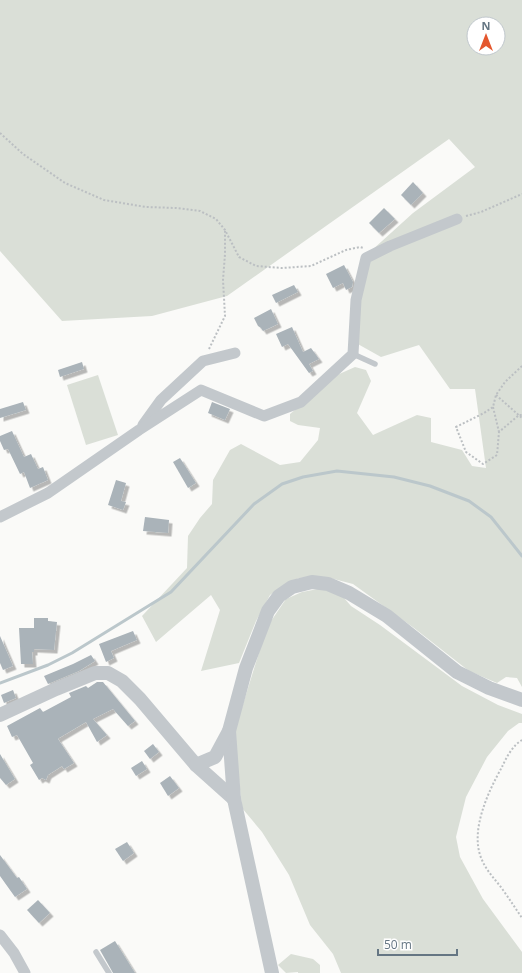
<svg xmlns="http://www.w3.org/2000/svg" width="522" height="973" viewBox="0 0 522 973" font-family="'Open Sans',sans-serif">
	<style>
		.green { fill: #dadfd7; fill-rule: evenodd }
		.lines { fill: none; stroke-linecap: round; stroke-linejoin: round }
		.stream { stroke: #bbc7cb; stroke-width: 3 }
		.building { fill: #aab3b9; filter: url(#shadow) }
		.path { stroke: #bbbfc2; stroke-width: 2; stroke-dasharray: 2 2; stroke-linecap: butt }
		.service { stroke: #c3c8cc; stroke-width: 5.5 }
		.minor { stroke: #c3c8cc; stroke-width: 11 }
		.tertiary { stroke: #c3c8cc; stroke-width: 14 }
	</style>
	<defs>
		<filter id="shadow"><feDropShadow dx="3.5" dy="3.5" stdDeviation="0" flood-color="#0004"/></filter>
	</defs>
	<rect width="100%" height="100%" fill="#fafaf8"/>
	<!-- green -->
	<g class="green">
		<path d="M0,0h522v687l-5,-9 -11,-1 -9,6 -28,-12 -55,-43 -61,-44 -27,-7 -27,1 -15,7 -14,10 -14,26 -17,42 -38,8 19,-61 -9,-15 -55,47 -14,-26 45,-48 1,-32 12,-18 12,-14 1,-24 17,-30 11,-6 39,21 20,-3 18,-22 2,-12 -22,-3 -8,-4v-7l47,-39 18,-8 11,3 5,11 -14,32 16,22 44,-20 14,3v24l31,8 10,16 14,2 -11,-79h-25l-31,-44 -38,12 -25,-14 7,-70 8,-22 42,-38 62,-46 -26,-28 -222,157 -75,20 -90,5 -62,-70zM474,24h24v24h-24z"/>
		<polygon points="98,375 118,435 86,445 67,385"/>
		<polygon points="318,589 338,591 351,606 380,625 462,686 498,705 522,714 522,723 519,723 508,731 487,757 466,797 456,837 460,857 483,899 522,952 522,973 341,973 333,954 310,925 289,875 262,832 242,808 234,733 267,627 286,599 302,592"/>
		<polygon points="291,954 313,959 320,965 320,973 298,973 298,972 286,973 278,965"/>
	</g>
	<g class="lines">
		<!-- stream -->
		<polyline class="stream" points="0,683 48,665 72,653 171,592 254,504 282,484 303,477 337,471 394,477 430,486 469,501 491,517 522,556"/>
	</g>
	<!-- building -->
	<g class="building">
		<polygon points="413,182 423,193 411,205 401,195"/>
		<polygon points="384,208 395,219 379,233 369,223"/>
		<polygon points="344,265 353,282 352,287 346,290 343,283 333,288 326,274"/>
		<polygon points="294,285 298,292 276,303 272,295"/>
		<polygon points="271,309 278,324 263,331 261,328 258,326 254,318"/>
		<polygon points="292,327 303,352 311,348 319,359 309,364 313,371 309,373 288,344 282,347 276,334"/>
		<polygon points="82,362 84,369 60,377 58,370"/>
		<polygon points="23,402 26,410 0,418 0,409"/>
		<polygon points="212,402 230,409 225,420 208,413"/>
		<polygon points="12,431 24,457 31,454 38,469 43,467 48,480 30,488 24,472 20,474 8,449 4,450 0,441 0,436"/>
		<polygon points="180,458 196,483 188,488 173,462"/>
		<polygon points="116,480 126,483 121,501 126,502 123,510 108,505"/>
		<polygon points="145,517 169,520 168,533 143,531"/>
		<polygon points="34,618 48,618 48,621 57,622 54,650 34,649 34,652 32,652 33,664 21,664 19,628 34,628"/>
		<polygon points="133,631 137,640 111,651 114,658 106,662 99,644"/>
		<polygon points="0,636 13,666 3,670 0,663"/>
		<polygon points="91,655 95,661 79,671 48,684 44,676 73,664"/>
		<polygon points="97,682 103,682 135,721 128,726 113,709 93,719 107,735 97,742 86,722 59,738 58,739 74,763 64,769 62,766 48,775 46,780 42,778 39,780 30,765 33,763 17,735 12,737 7,726 40,708 43,712 71,697 69,693 86,686 88,688"/>
		<polygon points="13,690 16,698 4,703 1,695"/>
		<polygon points="153,744 159,752 150,759 144,751"/>
		<polygon points="0,754 15,779 6,785 0,778"/>
		<polygon points="142,761 147,769 136,776 131,768"/>
		<polygon points="170,776 179,788 168,796 160,783"/>
		<polygon points="127,842 134,853 123,861 115,849"/>
		<polygon points="0,855 17,878 19,877 27,889 15,897 0,876"/>
		<polygon points="38,900 50,913 39,923 27,910"/>
		<polygon points="115,941 135,973 113,973 100,950"/>
	</g>
	<g class="lines">
		<!-- path -->
		<g class="path">
			<polyline points="0,133 23,154 65,183 104,200 146,207 176,208 200,211 216,219 225,230 239,257 256,266 282,268 311,266 346,250 360,247 364,248"/>
			<polyline points="466,216 481,212 522,194"/>
			<polyline points="209,349 225,316 223,280 225,254 225,231"/>
			<polyline points="522,366 505,382 496,395 493,407 484,413 456,427 466,452 483,464 497,455 499,432 519,415 522,415"/>
			<polyline points="496,395 522,418"/>
			<polyline points="493,407 499,432"/>
			<path d="M522,740c-9,5 -16,18 -20,27 -14,25 -33,65 -20,93 5,12 14,20 21,30 7,10 13,19 19,28"/>
		</g>
		<!-- service -->
		<g class="service">
			<polyline points="353,354 375,364"/>
			<polyline points="96,952 109,973"/>
		</g>
		<!-- minor -->
		<g class="minor">
			<polyline points="143,425 161,400 203,361 235,353"/>
			<polyline points="0,517 48,493 139,430 201,390 264,416 301,402 353,354 356,300 366,258 390,246 457,219"/>
			<polyline points="0,935 14,953 25,973"/>
		</g>
		<!-- tertiary -->
		<g class="tertiary">
			<polyline points="0,715 56,689 95,673 108,673 122,681 140,699 196,765 234,799"/>
			<polyline points="229,731 234,799 272,973"/>
			<polyline points="196,765 215,757 229,731 246,668 268,611 279,596 292,587 312,582 328,584 349,593 387,616 457,672 489,688 522,700"/>
		</g>
	</g>
	<!-- north arrow -->
	<g transform="translate(486 36)"><circle r="19" fill="#ffffff" stroke="#c1c8cd"/>
	<path d="M0-3L7 15L0 10L-7 15Z" fill="#e4572e"/>
	<text y="-6" font-size="11" font-weight="bold" text-anchor="middle" fill="#657683">N</text>
	</g>
	<!-- scale -->
	<path d="M378 949v6h79v-6" fill="none" stroke="#657683" stroke-width="2"/>
	<text x="384" y="949" font-size="12" fill="#657683" stroke="#ffffff" stroke-width="3" paint-order="stroke">50 m</text>
</svg>
